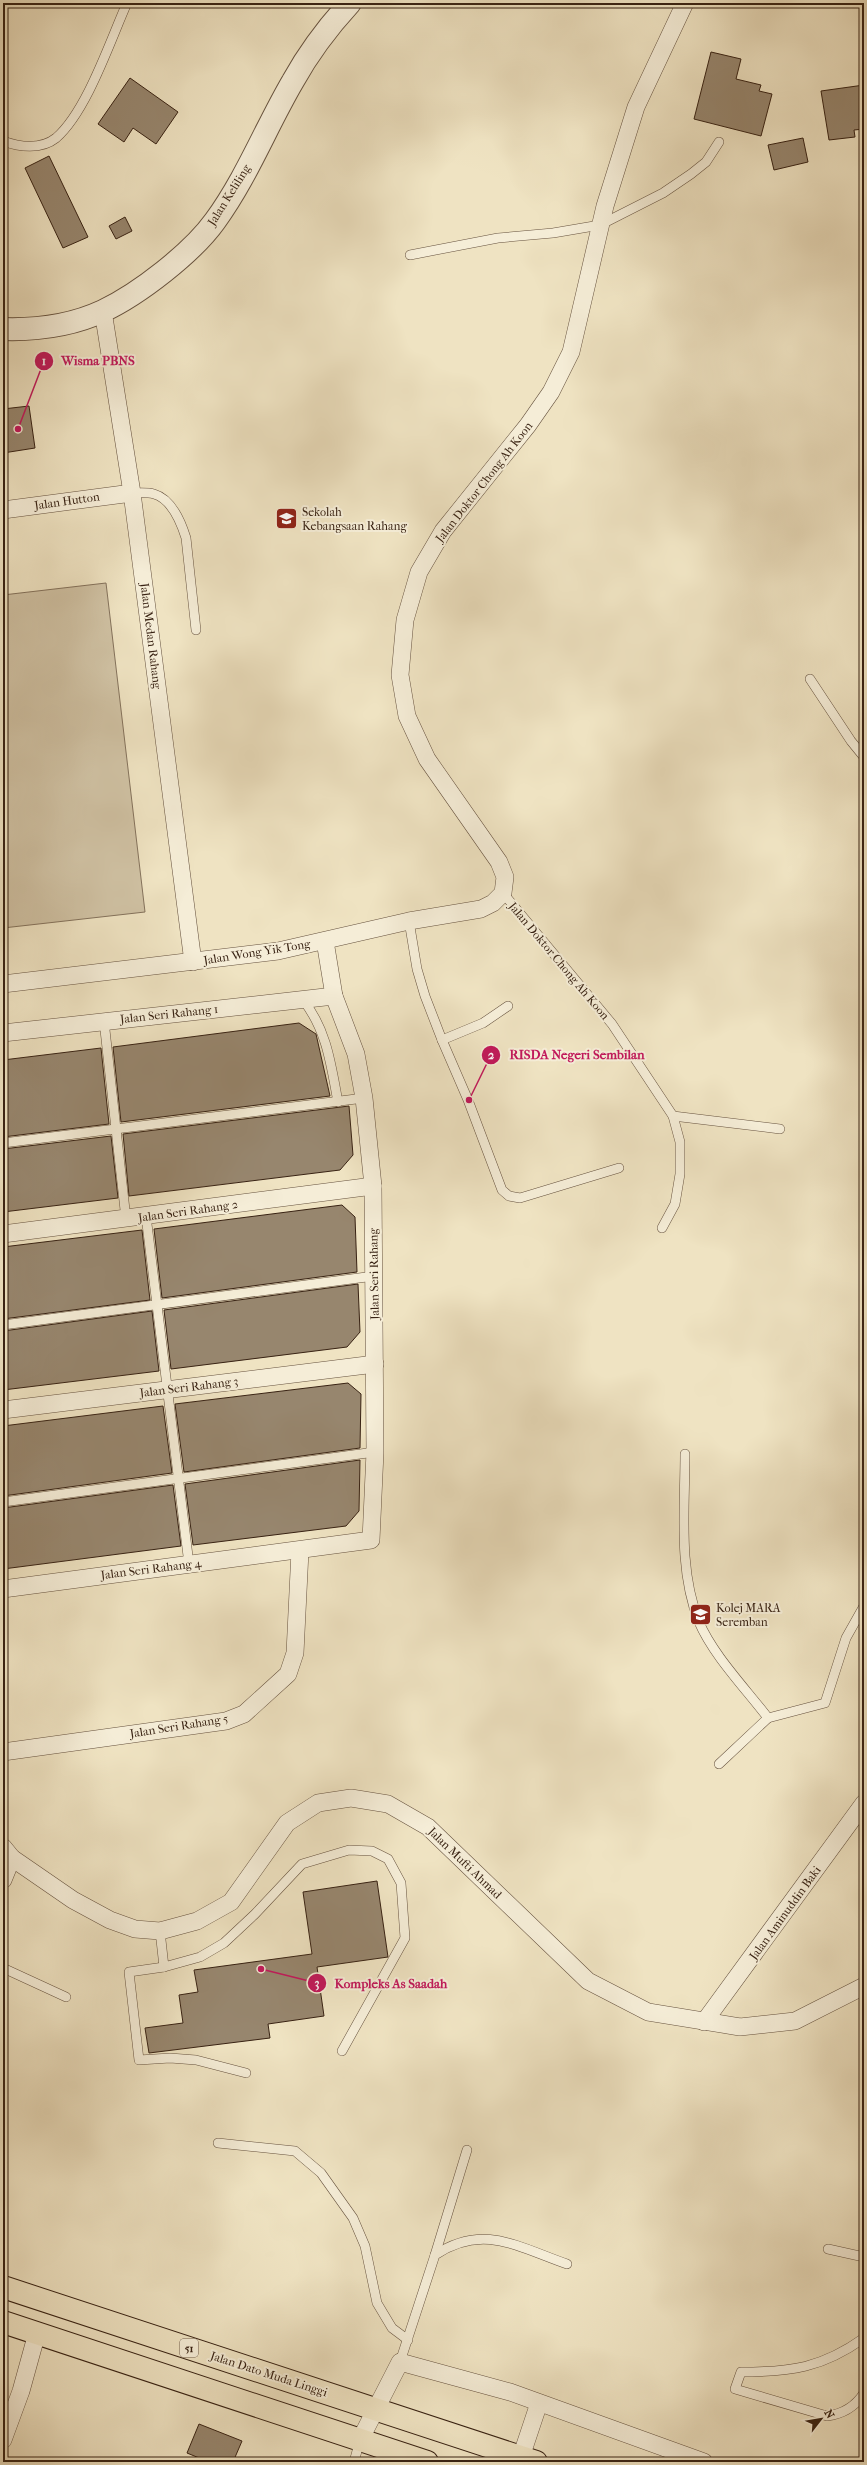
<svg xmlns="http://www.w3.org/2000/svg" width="867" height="2465" viewBox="0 0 867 2465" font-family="'IM FELL French Canon',serif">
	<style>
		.green { fill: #d0c2a4; stroke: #84725c }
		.building { fill: #97866e; stroke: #382213 }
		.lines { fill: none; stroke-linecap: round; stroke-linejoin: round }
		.service-casing { stroke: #66523f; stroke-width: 10 }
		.minor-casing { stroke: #66523f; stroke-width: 18 }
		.tertiary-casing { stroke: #66523f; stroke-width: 24 }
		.trunk-casing { stroke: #382213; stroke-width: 24 }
		.service { stroke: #f5edd7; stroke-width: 9 }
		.minor { stroke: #f5edd7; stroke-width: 17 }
		.tertiary { stroke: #f5edd7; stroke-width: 22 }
		.trunk { stroke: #efe3c2; stroke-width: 22 }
		.labels { text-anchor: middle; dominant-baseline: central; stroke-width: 4; stroke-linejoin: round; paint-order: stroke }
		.shield { fill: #f5edd7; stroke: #715f4e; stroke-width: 1 }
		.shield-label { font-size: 11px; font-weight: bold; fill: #382213 }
		.street-label { font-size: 12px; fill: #382213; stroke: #f5edd7 }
		.poi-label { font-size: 12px; fill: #382213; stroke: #f5edd7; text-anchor: start }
		.leader { fill: none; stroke: #c2185b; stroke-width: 1.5 }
		.callout-dot { fill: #c2185b; stroke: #f5edd7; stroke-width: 1.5 }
		.mark-label { font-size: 12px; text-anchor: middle; font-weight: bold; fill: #fff }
		.callout-label { font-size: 13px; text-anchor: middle; font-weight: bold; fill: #c2185b; stroke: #f5edd7; stroke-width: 4; stroke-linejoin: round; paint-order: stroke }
	</style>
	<rect width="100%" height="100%" fill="#efe3c2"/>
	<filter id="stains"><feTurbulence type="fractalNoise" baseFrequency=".005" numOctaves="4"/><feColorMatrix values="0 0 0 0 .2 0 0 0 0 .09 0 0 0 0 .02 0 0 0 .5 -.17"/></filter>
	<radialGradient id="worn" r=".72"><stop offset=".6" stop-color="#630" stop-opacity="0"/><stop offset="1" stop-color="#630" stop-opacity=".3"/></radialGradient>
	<!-- green -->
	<polygon class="green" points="106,583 145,912 3,928 3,595"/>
	<!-- building -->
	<g class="building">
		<polygon points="711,52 741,59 736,79 761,85 759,91 772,94 761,136 694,119"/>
		<polygon points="130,78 178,112 156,144 133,128 124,142 98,124"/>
		<polygon points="864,85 864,129 854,130 855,137 829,140 821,91"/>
		<polygon points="803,138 808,162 774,170 768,145"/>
		<polygon points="49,156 88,237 63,248 25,168"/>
		<polygon points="125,217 132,231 116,239 109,226"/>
		<polygon points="29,406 35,448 3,453 3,409"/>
		<polygon points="299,1023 316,1034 330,1096 121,1122 113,1047"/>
		<polygon points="101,1048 109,1124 3,1137 3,1060"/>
		<polygon points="349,1106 353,1155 340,1170 129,1196 123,1134"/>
		<polygon points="111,1136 118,1198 3,1212 3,1149"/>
		<polygon points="342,1205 355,1217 357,1272 162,1298 154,1229"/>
		<polygon points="142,1230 150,1300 3,1319 3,1247"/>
		<polygon points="358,1284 360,1332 347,1347 171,1369 164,1310"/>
		<polygon points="152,1311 159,1371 3,1390 3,1331"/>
		<polygon points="348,1383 361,1394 360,1448 184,1472 175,1404"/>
		<polygon points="163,1406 172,1473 3,1496 3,1426"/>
		<polygon points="360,1460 359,1511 346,1526 193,1545 185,1484"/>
		<polygon points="173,1485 181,1546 3,1569 3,1508"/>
		<polygon points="377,1881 388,1957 317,1967 324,2016 268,2024 270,2038 149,2053 145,2028 183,2023 179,1995 198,1992 194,1970 312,1954 303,1892"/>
		<polygon points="199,2424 242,2441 233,2462 209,2462 187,2453"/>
	</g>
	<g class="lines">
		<defs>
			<g id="service">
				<path d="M3,141c16,6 38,9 53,-3 31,-27 54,-97 71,-135"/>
				<polyline points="410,255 498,238 553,233 600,225 663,193 691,174 706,162 719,142"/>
				<path d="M132,493c6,0 15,-1 22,1 18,5 27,28 32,44l10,92"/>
				<polyline points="810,679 851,741 864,757"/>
				<polyline points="503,893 612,1024 673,1116 680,1142 680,1174 675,1204 662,1228"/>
				<polyline points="409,921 417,969 425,996 442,1040 468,1100 502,1190 509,1196 520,1198 619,1168"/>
				<path d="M303,1000c24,30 28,65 35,102"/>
				<polyline points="104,1021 126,1219"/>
				<polyline points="442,1040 483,1023 508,1006"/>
				<polyline points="673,1116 780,1129"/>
				<polyline points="3,1143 364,1098"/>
				<polyline points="146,1216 189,1564"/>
				<polyline points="3,1325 374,1276"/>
				<path d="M685,1454c0,56 -7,115 14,168 14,33 47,67 69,96"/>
				<polyline points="3,1502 375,1452"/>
				<polyline points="719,1764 768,1718 825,1703 846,1638 864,1606"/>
				<polyline points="160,1931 164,1967 200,1957 224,1943 255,1914 302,1864 349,1850 372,1851 388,1859 401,1883 405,1938 342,2051"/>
				<polyline points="164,1967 129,1972 139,2060 170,2058 196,2060 246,2073"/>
				<polyline points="3,1968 66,1997"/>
				<polyline points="218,2143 295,2151 321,2173 353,2218 365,2246 377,2303 392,2328 408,2340"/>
				<polyline points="828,2249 864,2257"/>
				<polyline points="435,2255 467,2150"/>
				<path d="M864,2338c-42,30 -73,34 -123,34l-6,17 92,27c16,-2 28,-9 37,-23"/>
				<path d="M400,2362l35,-107c48,-32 83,-8 132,9"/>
				<polyline points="354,2462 360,2440"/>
			</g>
			<g id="minor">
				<polyline points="103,311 132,493 193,962"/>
				<polyline points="3,510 132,493"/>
				<polyline points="3,984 278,951 409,921 481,909 493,903 503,893 505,877 499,862 427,759 407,716 400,675 405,620 419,572 443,531 528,425 551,392 571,352 605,206 636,107 685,3"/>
				<polyline points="3,1033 334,996"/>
				<polyline points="3,1234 373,1186"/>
				<polyline points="3,1410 375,1364"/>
				<polyline points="3,1589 371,1540 375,1452 373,1186 364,1098 356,1054 334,996 325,941"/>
				<polyline points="3,1752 226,1721 244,1714 288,1674 295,1653 300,1551"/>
				<polyline points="3,1847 12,1858 73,1900 110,1920 135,1929 160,1931 197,1921 231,1902 287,1823 318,1803 351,1798 388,1804 428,1827 588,1981 648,2012 740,2027 795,2021 864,1986"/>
				<polyline points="3,1880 12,1858"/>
				<polyline points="704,2022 864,1803"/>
				<polyline points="3,2440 21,2391 37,2333"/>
				<polyline points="360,2440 400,2362 510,2392 704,2462"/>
				<polyline points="521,2457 539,2403"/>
			</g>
			<path id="tertiary" d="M3,329c33,1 70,-4 100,-18 36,-17 89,-58 112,-90 32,-44 51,-94 78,-140 16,-29 35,-54 57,-78"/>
			<g id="trunk">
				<polyline points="3,2287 536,2462"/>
				<polyline points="3,2322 427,2462"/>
			</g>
		</defs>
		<!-- service casing -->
		<use href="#service" class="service-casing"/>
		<!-- minor casing -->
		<use href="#minor" class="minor-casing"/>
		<!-- tertiary casing -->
		<use href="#tertiary" class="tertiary-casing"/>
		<!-- trunk casing -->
		<use href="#trunk" class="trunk-casing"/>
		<!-- service -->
		<use href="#service" class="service"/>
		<!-- minor -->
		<use href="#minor" class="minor"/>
		<!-- tertiary -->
		<use href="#tertiary" class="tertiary"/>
		<!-- trunk -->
		<use href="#trunk" class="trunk"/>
	</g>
	<!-- icons -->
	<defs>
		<symbol id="school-square" viewBox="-11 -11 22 22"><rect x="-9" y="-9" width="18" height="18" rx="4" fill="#8f2418" stroke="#f5edd7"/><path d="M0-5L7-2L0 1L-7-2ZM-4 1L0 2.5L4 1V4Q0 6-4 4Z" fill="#fff"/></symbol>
		<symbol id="university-square" viewBox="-11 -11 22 22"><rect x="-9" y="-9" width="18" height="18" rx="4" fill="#8f2418" stroke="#f5edd7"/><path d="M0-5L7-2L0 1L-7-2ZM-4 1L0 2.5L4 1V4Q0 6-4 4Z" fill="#fff"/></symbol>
	</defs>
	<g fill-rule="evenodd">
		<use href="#school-square" x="274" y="506" width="25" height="25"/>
		<use href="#university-square" x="688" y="1602" width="25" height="25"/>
	</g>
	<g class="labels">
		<!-- shield labels -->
		<rect class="shield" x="180" y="2339" width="18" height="18" rx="3"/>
		<g class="shield-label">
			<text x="189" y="2348">51</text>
		</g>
		<!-- street labels -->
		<g class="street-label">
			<text transform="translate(229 195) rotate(-58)">Jalan Keliling</text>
			<text transform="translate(484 482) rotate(-52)">Jalan Doktor Chong Ah Koon</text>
			<text transform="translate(67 501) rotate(-8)">Jalan Hutton</text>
			<text transform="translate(151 636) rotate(83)">Jalan Medan Rahang</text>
			<text transform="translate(257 952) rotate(-9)">Jalan Wong Yik Tong</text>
			<text transform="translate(559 961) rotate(50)">Jalan Doktor Chong Ah Koon</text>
			<text transform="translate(169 1014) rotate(-6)">Jalan Seri Rahang 1</text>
			<text transform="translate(188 1211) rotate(-8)">Jalan Seri Rahang 2</text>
			<text transform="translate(374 1274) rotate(-91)">Jalan Seri Rahang</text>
			<text transform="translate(189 1387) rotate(-7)">Jalan Seri Rahang 3</text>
			<text transform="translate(151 1569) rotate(-7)">Jalan Seri Rahang 4</text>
			<text transform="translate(179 1726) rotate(-9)">Jalan Seri Rahang 5</text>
			<text transform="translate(465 1863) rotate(44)">Jalan Mufti Ahmad</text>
			<text transform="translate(785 1913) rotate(-54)">Jalan Aminuddin Baki</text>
			<text transform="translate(269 2374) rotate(18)">Jalan Dato Muda Linggi</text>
		</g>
		<!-- poi labels -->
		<g class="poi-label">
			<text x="302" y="512">Sekolah<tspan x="302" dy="14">Kebangsaan Rahang</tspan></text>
			<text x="716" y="1608">Kolej MARA<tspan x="716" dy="14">Seremban</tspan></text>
		</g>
	</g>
	<!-- callouts -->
	<path class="leader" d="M18 429L44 361M469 1100L491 1055M261 1969L317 1983"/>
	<g class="callout-dot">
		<circle cx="18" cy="429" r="4"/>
		<circle cx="469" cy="1100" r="4"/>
		<circle cx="261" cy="1969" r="4"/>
		<circle cx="44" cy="361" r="10"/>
		<circle cx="491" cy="1055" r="10"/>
		<circle cx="317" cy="1983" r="10"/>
	</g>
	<g class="mark-label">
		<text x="44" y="365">1</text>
		<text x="491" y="1059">2</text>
		<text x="317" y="1987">3</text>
	</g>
	<g class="callout-label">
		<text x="98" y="365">Wisma PBNS</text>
		<text x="577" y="1059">RISDA Negeri Sembilan</text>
		<text x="391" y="1988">Kompleks As Saadah</text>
	</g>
	<!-- margin -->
	<rect width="867" height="2465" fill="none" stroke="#efe3c2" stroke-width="16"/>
	<rect x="4" y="4" width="859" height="2457" fill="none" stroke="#382213" stroke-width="2"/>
	<rect x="8" y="8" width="851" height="2449" fill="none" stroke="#382213"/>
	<!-- north arrow -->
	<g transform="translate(821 2419) rotate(59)" stroke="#f5edd7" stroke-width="3" paint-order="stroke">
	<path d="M0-3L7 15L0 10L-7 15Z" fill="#382213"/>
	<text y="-6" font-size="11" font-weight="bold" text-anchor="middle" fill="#382213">N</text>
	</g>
	<rect width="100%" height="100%" filter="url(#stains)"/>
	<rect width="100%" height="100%" fill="url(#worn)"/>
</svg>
